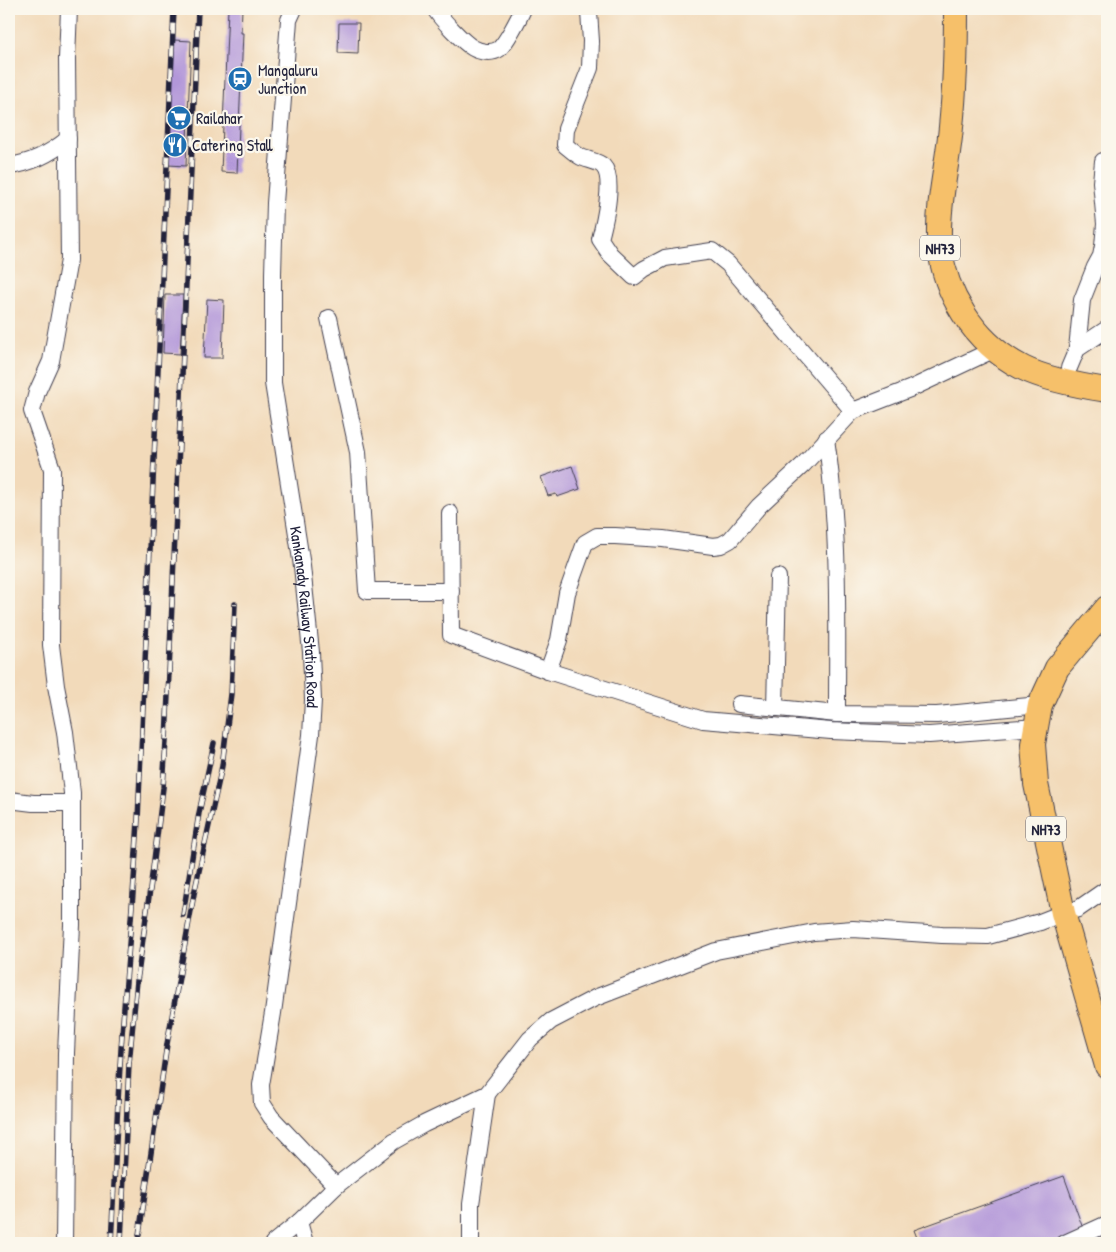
<svg xmlns="http://www.w3.org/2000/svg" width="1116" height="1252" viewBox="0 0 1116 1252" font-family="'Patrick Hand',sans-serif">
	<style>
		.building { fill: #b297d9 }
		.lines { fill: none; stroke-linecap: round; stroke-linejoin: round }
		.minor-casing { stroke: #413e4e; stroke-width: 18 }
		.highway-casing { stroke: #413e4e; stroke-width: 26 }
		.minor { stroke: #fff; stroke-width: 16 }
		.highway { stroke: #f6c06b; stroke-width: 24 }
		.rail-casing { stroke: #22223b; stroke-width: 5.5 }
		.rail { stroke: #fbf7ec; stroke-width: 4; stroke-dasharray: 11; stroke-linecap: butt }
		.labels { text-anchor: middle; dominant-baseline: central; stroke-width: 4.5; stroke-linejoin: round; paint-order: stroke }
		.shield { fill: #fbf7ec; stroke: #636270; stroke-width: 1 }
		.shield-label { font-size: 15px; font-weight: bold; fill: #22223b }
		.poi-label { font-size: 16px; fill: #22223b; stroke: #fbf7ec; text-anchor: start }
		.street-label { font-size: 16px; fill: #22223b; stroke: #fbf7ec }
	</style>
	<rect width="100%" height="100%" fill="#fbf7ec"/>
	<filter id="ink" filterUnits="userSpaceOnUse"><feTurbulence type="fractalNoise" baseFrequency=".02" numOctaves="2"/><feDisplacementMap in="SourceGraphic" scale="10" xChannelSelector="R" yChannelSelector="G"/><feConvolveMatrix kernelMatrix="1 2 1 2 8 2 1 2 1" color-interpolation-filters="sRGB"/></filter>
	<filter id="wash" filterUnits="userSpaceOnUse"><feTurbulence type="fractalNoise" baseFrequency=".0096" numOctaves="4" result="noise"/><feDisplacementMap in="SourceGraphic" scale="20" xChannelSelector="R" yChannelSelector="G"/><feGaussianBlur stdDeviation="1.12" result="paint"/><feColorMatrix in="noise" values="0 0 0 0 0 0 0 0 0 0 0 0 0 0 0 0 0 1.4 0 .05"/><feComposite in="paint" operator="in"/></filter>
	<g filter="url(#wash)">
		<rect width="100%" height="100%" fill="#f2daba"/>
		<g id="blocks">
			<!-- building -->
			<g class="building">
				<polygon points="228,9 242,9 241,33 243,33 237,173 221,172"/>
				<polygon points="339,23 359,23 358,54 338,53"/>
				<polygon points="174,40 191,41 186,166 168,165"/>
				<polygon points="165,295 183,295 180,354 163,353"/>
				<polygon points="207,299 224,300 222,358 204,358"/>
				<polygon points="572,466 580,489 557,497 556,494 548,496 541,477"/>
				<polygon points="1064,1176 1085,1234 1059,1243 919,1243 914,1230"/>
			</g>
		</g>
	</g>
	<g filter="url(#ink)">
		<use href="#blocks" fill-opacity="0" stroke="#413e4e" stroke-width="1"/>
		<g class="lines">
			<defs>
				<g id="minor">
					<path id="s1" d="M294,9l-5,11 -14,183 -2,71v109l29,183 9,86 2,48 -2,35 -38,278 -12,72 1,18 9,14 65,69"/>
					<path d="M435,9c5,9 29,34 38,39 7,4 19,6 26,1 7,-6 20,-31 24,-40"/>
					<path d="M588,9l1,3 2,29 -1,27 -24,61 -1,16c5,4 10,9 16,12 6,3 17,4 22,9 12,12 1,58 -3,73l10,15 24,23 10,-8 21,-11 47,-7 16,13 125,147"/>
					<path d="M9,166c23,-3 41,-12 59,-27"/>
					<polyline points="329,318 358,452 367,591 451,591"/>
					<polyline points="1077,349 1082,300 1095,267 1101,256 1103,246 1105,224 1101,182 1103,161"/>
					<polyline points="1069,368 1077,349 1107,329"/>
					<path d="M826,439c14,91 11,183 11,275l100,1 103,-10"/>
					<polyline points="450,513 451,635 548,671 703,720 831,731 929,735 1036,727"/>
					<polyline points="548,671 559,640 567,593 585,543 597,536 615,536 663,539 713,546 721,545 730,540 759,506 803,465 853,411 912,388 995,349"/>
					<polyline points="739,704 837,714"/>
					<polyline points="775,708 778,577"/>
					<polyline points="9,800 33,803 72,803"/>
					<polyline points="299,1222 305,1243"/>
					<polyline points="64,1243 66,1053 72,925 72,793 65,732 56,686 51,645 52,469 32,411 37,392 51,361 69,260 67,59 69,9"/>
					<polyline points="273,1243 299,1222 336,1186 394,1141 424,1124 487,1094 530,1039 551,1021 595,998 716,951 814,932 853,929 942,935 988,936 1040,922 1063,913 1078,909 1107,889"/>
					<polyline points="471,1243 471,1204 487,1094"/>
					<polyline points="1065,1243 1107,1224"/>
				</g>
				<g id="highway">
					<path d="M956,9c0,39 -1,79 -5,118 -3,36 -13,73 -12,109 2,55 35,107 84,132 24,12 58,18 84,22"/>
					<polyline points="1107,608 1057,668 1040,705 1033,744 1036,784 1063,913 1107,1066"/>
				</g>
			</defs>
			<!-- minor casing -->
			<use href="#minor" class="minor-casing"/>
			<!-- highway casing -->
			<use href="#highway" class="highway-casing"/>
			<!-- minor -->
			<use href="#minor" class="minor"/>
			<!-- highway -->
			<use href="#highway" class="highway"/>
			<defs>
				<g id="rail">
					<polyline points="183,915 199,813 214,743"/>
					<polyline points="139,1235 167,1044 194,894 222,766 231,694 235,604"/>
					<path d="M111,1243c4,-69 6,-139 11,-208 5,-72 12,-143 16,-215l36,-811"/>
					<polyline points="121,1243 129,1064 137,981 153,868 163,788 166,741 198,9"/>
				</g>
			</defs>
			<!-- rail casing -->
			<use href="#rail" class="rail-casing"/>
			<!-- rail -->
			<use href="#rail" class="rail"/>
		</g>
	</g>
	<!-- icons -->
	<defs>
		<symbol id="station-disc" viewBox="-11 -11 22 22"><circle r="9.5" fill="#1f6fb2" stroke="#fbf7ec"/><path d="M-3-6H3Q5-6 5-4V2Q5 4 3 4L4.5 6H3L1.5 4h-3L-3 6H-4.5L-3 4Q-5 4-5 2V-4Q-5-6-3-6ZM-3.5-4v3h7v-3ZM-3.5 1v1.5H-2V1ZM2 1v1.5H3.5V1Z" fill="#fff"/></symbol>
		<symbol id="supermarket-disc" viewBox="-11 -11 22 22"><circle r="9.5" fill="#1f6fb2" stroke="#fbf7ec"/><path d="M-6-5.5h2.5l.6 2H6L4.5 2H-2.5L-4.4-4H-6ZM-1.5 3.2a1.3 1.3 0 1 0 .1 0ZM3 3.2a1.3 1.3 0 1 0 .1 0Z" fill="#fff"/></symbol>
		<symbol id="restaurant-disc" viewBox="-11 -11 22 22"><circle r="9.5" fill="#1f6fb2" stroke="#fbf7ec"/><path d="M-5-6h1v4h1v-4h1v4h1v-4h1v5L-1.5 .5V6h-2V.5L-5-1ZM5-6V6H3V1.5H1.5Q1.5-4 5-6Z" fill="#fff"/></symbol>
	</defs>
	<g fill-rule="evenodd">
		<use href="#station-disc" x="226" y="65" width="28" height="28"/>
		<use href="#supermarket-disc" x="165" y="104" width="28" height="28"/>
		<use href="#restaurant-disc" x="161" y="131" width="28" height="28"/>
	</g>
	<g class="labels">
		<!-- shield labels -->
		<g class="shield">
			<rect x="920" y="235.5" width="40" height="25" rx="4"/>
			<rect x="1026" y="816.5" width="40" height="25" rx="4"/>
		</g>
		<g class="shield-label">
			<text x="940" y="248">NH73</text>
			<text x="1046" y="829">NH73</text>
		</g>
		<!-- poi labels -->
		<g class="poi-label">
			<text x="258" y="70">Mangaluru<tspan x="258" dy="18">Junction</tspan></text>
			<text x="196" y="118">Railahar</text>
			<text x="192" y="145">Catering Stall</text>
		</g>
		<!-- street labels -->
		<g class="street-label">
			<text stroke="none"><textPath href="#s1" startOffset="612">Kankanady Railway Station Road</textPath></text>
		</g>
	</g>
	<!-- margin -->
	<rect width="1116" height="1252" fill="none" stroke="#fbf7ec" stroke-width="30"/>
</svg>
